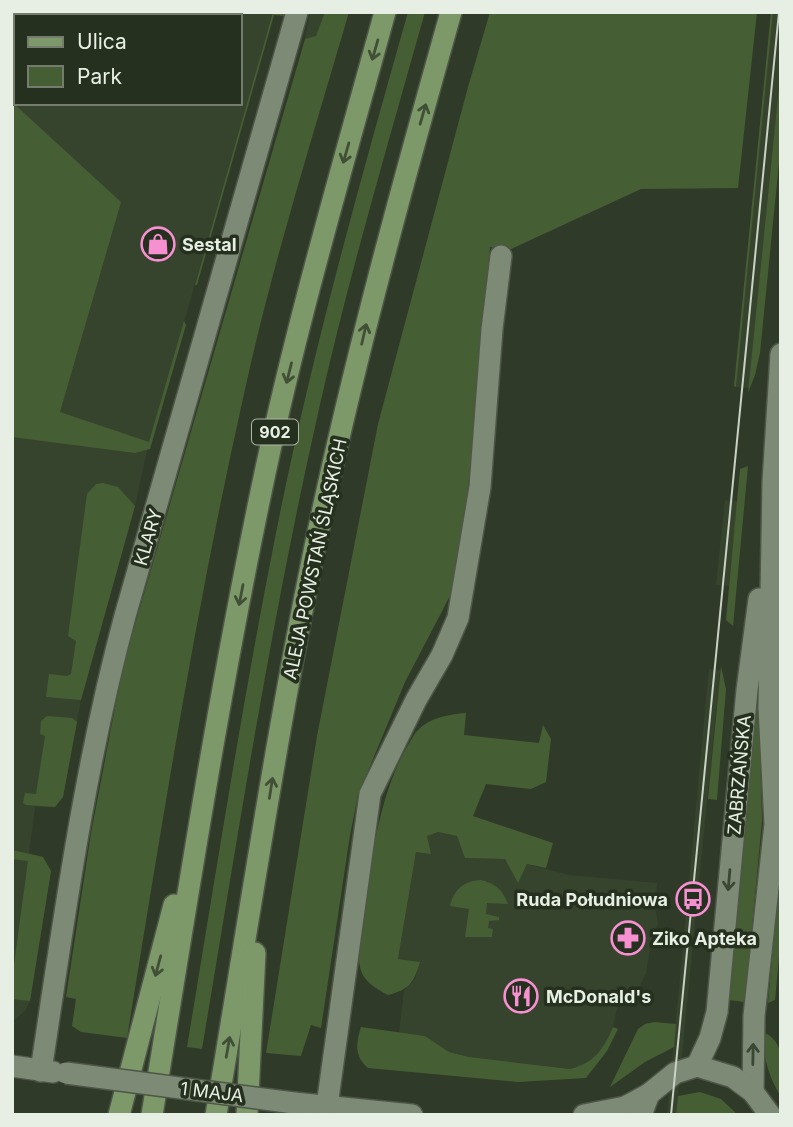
<svg xmlns="http://www.w3.org/2000/svg" width="793" height="1127" viewBox="0 0 793 1127" font-family="Inter,sans-serif">
	<style>
		.built { fill: #37442d; fill-rule: evenodd }
		.green { fill: #465e34 }
		.lines { fill: none; stroke-linecap: round; stroke-linejoin: round }
		.minor-casing { stroke: #4e5648; stroke-width: 24 }
		.major-casing { stroke: #4e5648; stroke-width: 24 }
		.minor { stroke: #7d8a75; stroke-width: 21 }
		.major { stroke: #7d9869; stroke-width: 21 }
		.tram { stroke: #cad2c6; stroke-width: 2 }
		.minor-bridge-casing { stroke: #4e5648; stroke-width: 24; stroke-linecap: butt }
		.minor-bridge { stroke: #7d8a75; stroke-width: 21 }
		.oneway { stroke: #404f35 }
		.oneway2 { stroke: #3c4634 }
		.labels { text-anchor: middle; dominant-baseline: central; stroke-width: 7; stroke-linejoin: round; paint-order: stroke }
		.shield { fill: #26301f; stroke: #adb5a8; stroke-width: 2 }
		.shield-label { font-size: 16px; font-weight: bold; fill: #e7eee3 }
		.poi-label { font-size: 18px; font-weight: bold; fill: #e7eee3; stroke: #26301f; text-anchor: start }
		.street-label { font-size: 18px; fill: #e7eee3; stroke: #26301f }
	</style>
	<rect width="100%" height="100%" fill="#303a28"/>
	<!-- built -->
	<g class="built">
		<path d="M19,12h254l-126,439 -12,55 -54,194 -18,97 -8,10h-20l-6,46 14,4 8,14 -21,130 -5,10 -13,11v-1004zM16,16h224v87h-224z"/>
		<polygon points="310,12 349,12 339,47 305,39"/>
		<polygon points="773,12 781,12 781,67 749,388 736,387"/>
		<polygon points="725,500 738,501 729,586 716,585"/>
		<polygon points="709,669 720,670 676,1115 667,1115"/>
		<polygon points="438,832 458,836 465,858 505,859 518,882 527,864 569,875 657,883 655,907 658,923 651,944 646,973 631,1005 618,1003 613,1027 606,1043 593,1060 584,1066 570,1069 469,1057 449,1052 425,1036 399,1033 404,991 415,979 420,962 398,959 416,852 426,836"/>
	</g>
	<!-- green -->
	<g class="green">
		<polygon points="273,12 284,12 284,16 274,15 197,285 195,285"/>
		<path d="M325,12h24c-37,127 -77,253 -105,382 -48,213 -82,429 -117,644l-46,-6 -9,-6 4,-27 -10,-2 25,-164 32,-167 182,-627 11,-3z"/>
		<path d="M408,12h17c-37,132 -76,263 -106,397 -48,211 -81,426 -117,640l-15,-2c28,-168 54,-337 87,-504 35,-179 84,-355 134,-531z"/>
		<polygon points="490,12 757,12 738,188 641,189 509,250 490,247 474,414 472,452 462,538 451,594 405,682 358,795 350,835 321,1028 311,1025 301,1056 266,1053 317,736 378,424 468,87"/>
		<polygon points="771,12 773,12 736,387 734,386"/>
		<polygon points="781,67 781,143 760,353 755,375 748,393"/>
		<polygon points="12,102 121,202 60,412 149,442 184,321 186,325 150,449 135,453 12,437"/>
		<polygon points="748,466 733,626 726,620 740,469"/>
		<polygon points="103,483 118,487 135,506 81,700 46,697 49,674 67,676 71,674 76,641 68,636 87,494 96,484"/>
		<polygon points="721,666 726,689 717,800 708,799"/>
		<polygon points="755,708 758,708 759,712 762,821 745,1002 728,1000"/>
		<path d="M466,713l-2,22 75,8 4,-18 8,14 -5,43 -15,7 -45,-5 -13,32 80,27 -7,25 -19,-4 -9,19 -13,-24 -40,-1 -8,-22 -19,-4 -11,4 4,18 -15,-2 -18,107 22,3c-7,22 -10,27 -32,33 -24,-13 -29,-19 -30,-46 11,-66 16,-146 50,-204 3,-4 5,-10 9,-14 12,-13 32,-17 49,-18z"/>
		<polygon points="47,716 72,718 77,722 63,797 55,807 26,805 23,803 25,793 36,794 45,736 40,734 41,721"/>
		<polygon points="12,850 43,857 51,871 30,1001 12,999 12,979 28,861 12,859"/>
		<polygon points="781,859 781,936 775,1000 768,1003"/>
		<path d="M481,880c15,4 21,9 27,24l-21,-1 -1,11 13,3v3l-10,1 -1,7 5,1 -1,8h-27l4,-28 -19,-3c4,-17 14,-25 31,-26z"/>
		<polygon points="654,1022 676,1024 674,1047 645,1062 610,1087 638,1029 645,1024"/>
		<path d="M361,1027l64,9 24,16 20,5 101,12c24,-6 33,-19 43,-42l5,2 -11,22 -21,27 -68,4 -150,-14c-14,-12 -12,-25 -7,-41z"/>
		<path d="M765,1033c23,11 16,42 16,64 -12,-21 -19,-39 -16,-64z"/>
		<polygon points="700,1092 721,1099 738,1115 676,1115 678,1096"/>
	</g>
	<g class="lines">
		<defs>
			<g id="minor">
				<polyline points="12,1066 53,1072"/>
				<polyline points="697,1066 710,1038 717,1012 747,690 759,599"/>
				<path d="M41,1071c23,-153 44,-307 84,-455l172,-604"/>
				<polyline points="753,1092 754,1016 775,824 769,708 773,482 781,354"/>
				<polyline points="294,1103 412,1115"/>
				<polyline points="327,1106 370,794 416,700 442,655 458,618 480,487 492,329 501,256"/>
				<polyline points="584,1115 625,1107 649,1094"/>
				<polyline points="641,1115 649,1094 675,1073 697,1066 733,1077 753,1092 770,1115"/>
			</g>
			<g id="major">
				<polyline points="119,1115 174,905"/>
				<path d="M152,1115c35,-215 68,-430 113,-642 33,-155 78,-308 120,-461"/>
				<path d="M216,1115c35,-207 65,-415 110,-620 36,-163 80,-323 125,-483"/>
				<polyline points="247,1115 255,953"/>
			</g>
		</defs>
		<!-- minor casing -->
		<use href="#minor" class="minor-casing"/>
		<!-- major casing -->
		<use href="#major" class="major-casing"/>
		<!-- minor -->
		<use href="#minor" class="minor"/>
		<!-- major -->
		<use href="#major" class="major"/>
		<!-- tram -->
		<polyline class="tram" points="671,1115 779,12"/>
		<defs>
			<polyline id="minor-bridge" points="66,1073 294,1103"/>
		</defs>
		<!-- minor-bridge casing -->
		<use href="#minor-bridge" class="minor-bridge-casing"/>
		<!-- minor-bridge -->
		<use href="#minor-bridge" class="minor-bridge"/>
	</g>
	<!-- one-way arrows -->
	<defs><path id="oneway-shaft" d="M-6 0H5M1.5-3L5.5 0L1.5 3" fill="none" stroke-width="1.6" stroke-linecap="round" stroke-linejoin="round" transform="scale(1.75)"/></defs>
	<g class="oneway">
		<use href="#oneway-shaft" transform="translate(375 50) rotate(106)"/>
		<use href="#oneway-shaft" transform="translate(423 114) rotate(-74)"/>
		<use href="#oneway-shaft" transform="translate(346 153) rotate(106)"/>
		<use href="#oneway-shaft" transform="translate(364 334) rotate(-77)"/>
		<use href="#oneway-shaft" transform="translate(289 373) rotate(104)"/>
		<use href="#oneway-shaft" transform="translate(241 595) rotate(101)"/>
		<use href="#oneway-shaft" transform="translate(271 788) rotate(-81)"/>
		<use href="#oneway-shaft" transform="translate(158 966) rotate(105)"/>
		<use href="#oneway-shaft" transform="translate(228 1047) rotate(-80)"/>
	</g>
	<g class="oneway2">
		<use href="#oneway-shaft" transform="translate(729 880) rotate(95)"/>
		<use href="#oneway-shaft" transform="translate(753 1054) rotate(-89)"/>
	</g>
	<!-- icons -->
	<defs>
		<symbol id="shop-ring" viewBox="-11 -11 22 22"><circle r="9.5" fill="#26301f" stroke="#f690d0" stroke-width="1.5"/><path d="M-5-2.5h2.3a2.7 3.5 0 0 1 5.4 0H5L5.5 6h-11ZM-1.5-2.5h3a1.5 2.3 0 0 0-3 0Z" fill="#f690d0"/></symbol>
		<symbol id="bus-ring" viewBox="-11 -11 22 22"><circle r="9.5" fill="#26301f" stroke="#f690d0" stroke-width="1.5"/><path d="M-5-6H5V4H4V6H2V4H-2V6H-4V4H-5ZM-3.5-4V0h7V-4ZM-3.5 1.2v1.5H-2V1.2ZM2 1.2v1.5H3.5V1.2Z" fill="#f690d0"/></symbol>
		<symbol id="pharmacy-ring" viewBox="-11 -11 22 22"><circle r="9.5" fill="#26301f" stroke="#f690d0" stroke-width="1.5"/><path d="M-2-6h4v4h4v4h-4v4h-4v-4h-4v-4h4Z" fill="#f690d0"/></symbol>
		<symbol id="restaurant-ring" viewBox="-11 -11 22 22"><circle r="9.5" fill="#26301f" stroke="#f690d0" stroke-width="1.5"/><path d="M-5-6h1v4h1v-4h1v4h1v-4h1v5L-1.5 .5V6h-2V.5L-5-1ZM5-6V6H3V1.5H1.5Q1.5-4 5-6Z" fill="#f690d0"/></symbol>
	</defs>
	<g fill-rule="evenodd">
		<use href="#shop-ring" x="139" y="225" width="38" height="38"/>
		<use href="#bus-ring" x="674" y="880" width="38" height="38"/>
		<use href="#pharmacy-ring" x="609" y="919" width="38" height="38"/>
		<use href="#restaurant-ring" x="502" y="977" width="38" height="38"/>
	</g>
	<g class="labels">
		<!-- shield labels -->
		<rect class="shield" x="252" y="419.5" width="46" height="25" rx="5"/>
		<g class="shield-label">
			<text x="275" y="432">902</text>
		</g>
		<!-- poi labels -->
		<g class="poi-label">
			<text x="182" y="244">Sestal</text>
			<text x="668" y="899" text-anchor="end">Ruda Południowa</text>
			<text x="652" y="938">Ziko Apteka</text>
			<text x="546" y="996">McDonald's</text>
		</g>
		<!-- street labels -->
		<g class="street-label">
			<text transform="translate(148 537) rotate(-74)">KLARY</text>
			<text transform="translate(315 559) rotate(-78)">ALEJA POWSTAŃ ŚLĄSKICH</text>
			<text transform="translate(739 775) rotate(-85)">ZABRZAŃSKA</text>
			<text transform="translate(212 1092) rotate(7)">1 MAJA</text>
		</g>
	</g>
	<!-- border -->
	<rect width="793" height="1127" fill="none" stroke="#e7eee3" stroke-width="28"/>
	<!-- legend -->
	<rect x="14" y="14" width="228" height="91" fill="#26301f" stroke="#737c6d" stroke-width="2"/>
	<rect x="28" y="37" width="35" height="10" fill="#7d9869" stroke="#737c6d" stroke-width="2"/>
	<text x="77" y="49" font-size="21" fill="#e7eee3">Ulica</text>
	<rect x="28" y="66" width="35" height="21" fill="#465e34" stroke="#737c6d" stroke-width="2"/>
	<text x="77" y="84" font-size="21" fill="#e7eee3">Park</text>
</svg>
